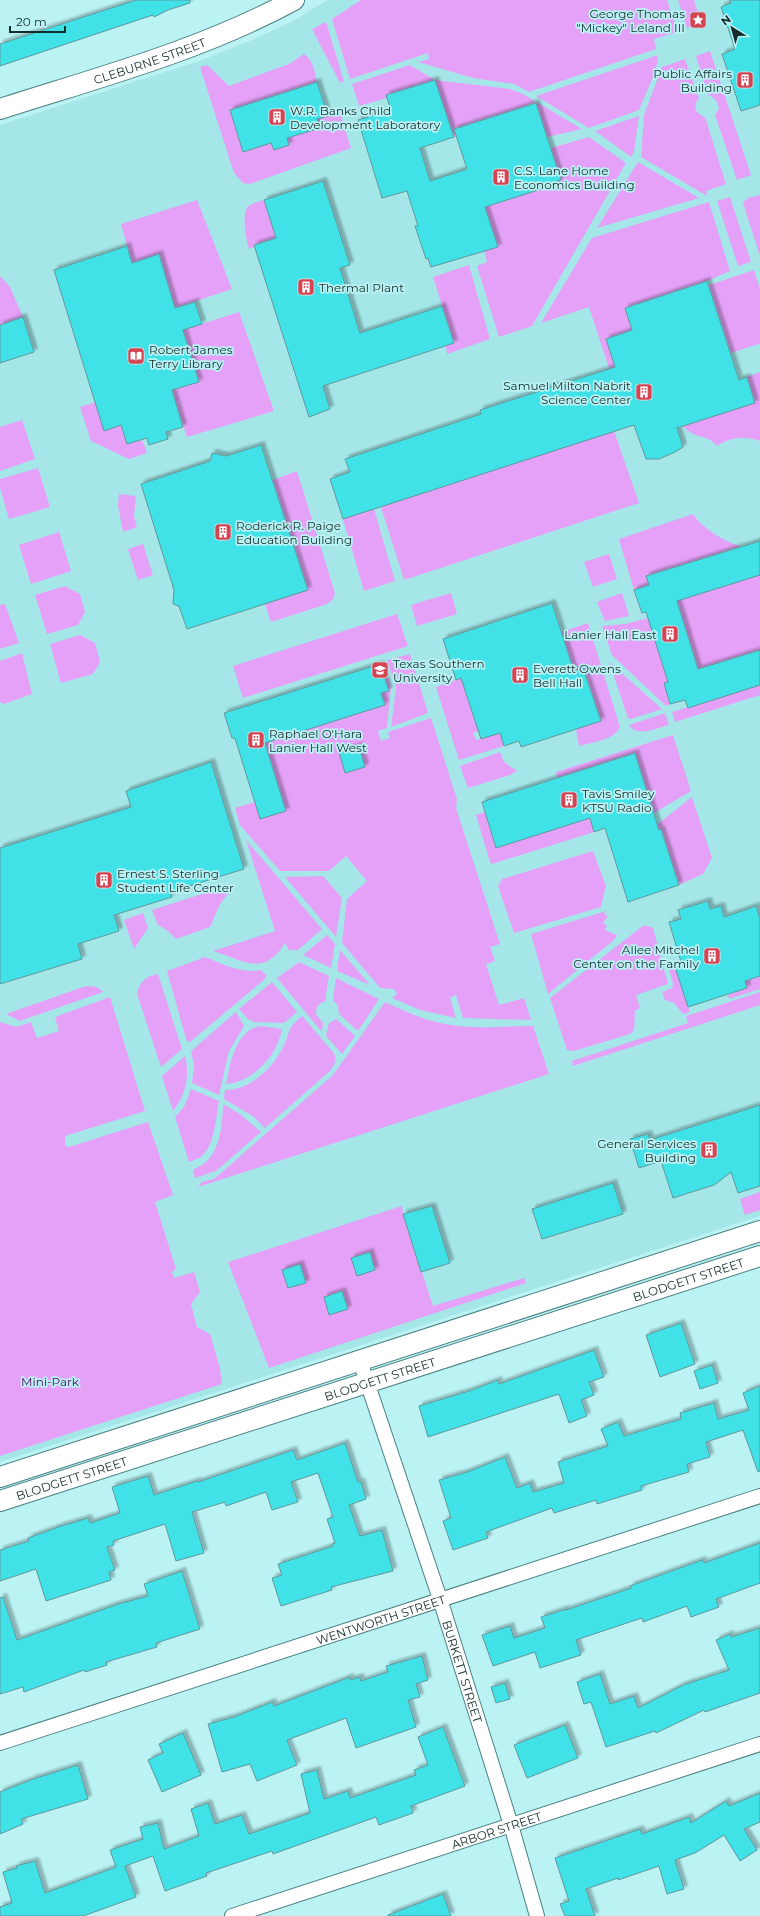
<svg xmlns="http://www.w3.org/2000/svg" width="760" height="1916" viewBox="0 0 760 1916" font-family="Montserrat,sans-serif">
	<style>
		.built { fill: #a5e7e9 }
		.green { fill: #e5a1f8 }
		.building { fill: #40e2e8; stroke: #619799; filter: url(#shadow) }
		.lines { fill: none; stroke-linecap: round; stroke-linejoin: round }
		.street-casing { stroke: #4a8082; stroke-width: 16 }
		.secondary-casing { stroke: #4a8082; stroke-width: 22 }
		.street { stroke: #fff; stroke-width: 14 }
		.secondary { stroke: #fff; stroke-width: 20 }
		.labels { text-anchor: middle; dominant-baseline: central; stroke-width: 3.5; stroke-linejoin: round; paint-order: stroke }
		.poi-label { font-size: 12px; fill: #152c2c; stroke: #bbf3f5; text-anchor: start }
		.street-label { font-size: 12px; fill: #152c2c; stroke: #bbf3f5 }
		.park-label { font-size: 12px; fill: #520464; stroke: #bbf3f5 }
	</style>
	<defs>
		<filter id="shadow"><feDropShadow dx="3.5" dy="-3.5" stdDeviation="1" flood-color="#0004"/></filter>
	</defs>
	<rect width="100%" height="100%" fill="#bbf3f5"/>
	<!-- built -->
	<polygon class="built" points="328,0 760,0 760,1216 0,1462 0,125 202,60 252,40 291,22"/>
	<!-- green -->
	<g class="green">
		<polygon points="361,0 667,0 678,32 654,39 656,49 529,92 514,84 473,78 418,62 429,59 428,53 350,79 332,19"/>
		<polygon points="678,0 694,0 701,23 687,28"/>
		<polygon points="326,22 344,81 340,83 312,29"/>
		<path d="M710,51l41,124 -14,5 -22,-65 4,-7c-2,-7 -4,-11 -11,-13l-12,-39z"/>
		<path d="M304,54c9,6 11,18 13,28l-87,28 13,42 28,-9 3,7 15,-5 -2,-7 32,-10 -2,-9 23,-7 11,36 -101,36 -7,-1 -9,-10 -34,-106 7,-2 22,21 60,-22z"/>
		<polygon points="658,55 656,70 639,110 589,128 536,96"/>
		<path d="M685,59l14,39c-7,8 -3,16 6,19l21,67 -20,7 1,5 -66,-39 3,-42 18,-48z"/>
		<polygon points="410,65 435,80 510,89 523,94 582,129 547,137 536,102 527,105 528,108 520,108 508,112 509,114 500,114 454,129 456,137 454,137 435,80 387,95 387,98 359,106 352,84"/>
		<polygon points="639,116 634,152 631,157 595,131"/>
		<polygon points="589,137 626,163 532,326 499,337 477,266 487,262 484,251 498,246 480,191 499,203 509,200 509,198 557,184 557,181 560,180 551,148"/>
		<polygon points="638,162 699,198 597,228"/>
		<polygon points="760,195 760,256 743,203 748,198"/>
		<polygon points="730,197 751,262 738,266 717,201"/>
		<polygon points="197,200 232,289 175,308 159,255 132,263 121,224"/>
		<path d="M264,200l12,38 -27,11c-3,-10 -7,-32 -2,-41 3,-5 12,-6 17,-8z"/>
		<polygon points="709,202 730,271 707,281 625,308 632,330 617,371 600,377 599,372 609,368 589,307 541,323 592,238"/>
		<polygon points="469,265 490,339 447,354 446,346 454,343 433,277"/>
		<polygon points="754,270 760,289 760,345 758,344 731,353 709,285"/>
		<polygon points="0,276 10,287 23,317 0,325"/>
		<polygon points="239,312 274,411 187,437 172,390 199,382 183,330"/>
		<path d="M760,372v69c-14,-5 -31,-4 -43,5 -9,-12 -24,-7 -34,-20l64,-49z"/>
		<polygon points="96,402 104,430 121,425 127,444 142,440 147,453 129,459 91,441 80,407"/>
		<polygon points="22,420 35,459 0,471 0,427"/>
		<polygon points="614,431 639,503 404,580 381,507"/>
		<polygon points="38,468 50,507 9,519 0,488 0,479"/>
		<polygon points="297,471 335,593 333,599 327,604 271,622 265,604 308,590 273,480"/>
		<polygon points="119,494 136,496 134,516 137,527 123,532 118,505"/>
		<polygon points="374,509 395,581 364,591 343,519"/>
		<path d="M693,514c9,14 33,29 48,32l-94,30 2,9 -15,5 -15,-51z"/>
		<polygon points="59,532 71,571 31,584 19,545"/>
		<polygon points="143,544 153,575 138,580 128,549"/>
		<polygon points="609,554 617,579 593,587 584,562"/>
		<polygon points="760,575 760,650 698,669 677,601"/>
		<polygon points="65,586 80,594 85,612 78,625 47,634 35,595"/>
		<polygon points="451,593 457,614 417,626 411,605"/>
		<polygon points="622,593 629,616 605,621 597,602"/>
		<polygon points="5,604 19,643 0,649 0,605"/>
		<polygon points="397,614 408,646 243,698 233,666"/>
		<polygon points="648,618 668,682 664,683 670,704 666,706 612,655 602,626 625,624"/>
		<path d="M588,623l32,104c-5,13 -28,15 -41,19l-3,-17 25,-9 -17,-52 -10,3 -13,-39z"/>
		<polygon points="80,635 95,643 100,662 93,674 61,683 50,644"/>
		<polygon points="22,653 32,694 4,704 0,702 0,661"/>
		<polygon points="410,654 428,713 391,727 396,688 387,660"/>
		<polygon points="384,662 391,688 387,728 378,731 381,741 390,738 388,732 431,718 457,799 456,808 500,944 490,947 495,961 486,964 499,1005 524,998 531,1020 463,1018 456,995 450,998 456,1018 420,1010 392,998 397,994 394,989 380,988 342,943 347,899 367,881 346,856 329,871 280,871 240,825 235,808 255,802 260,819 286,811 265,743 385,705 381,693 389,691 380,664"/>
		<polygon points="609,662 662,709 631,719 628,718"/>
		<polygon points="461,678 475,723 485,720 488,728 473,733 476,740 500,733 504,746 459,760 436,687"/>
		<polygon points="760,685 760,695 675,722 672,712"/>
		<path d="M665,713l4,12c-13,3 -31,13 -40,0z"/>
		<polygon points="673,735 691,791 654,813 635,753 557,778 556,772"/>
		<polygon points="500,752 504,762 517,771 510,775 468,788 460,766"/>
		<polygon points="692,797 712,858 703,874 679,885 661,829 645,834"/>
		<polygon points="485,812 496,848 590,818 594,832 492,864 490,862 476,815"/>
		<path d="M246,840l76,89 -24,21h-9l-4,-7c-22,35 -42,17 -72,8l62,-20z"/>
		<polygon points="593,851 606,886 601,907 514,933 498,886 502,879"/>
		<polygon points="323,876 342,898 336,937 285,877"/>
		<polygon points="227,886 229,892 220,904 210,927 176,939 168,931 158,925 152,910"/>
		<polygon points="606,911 604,914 608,916 603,923 607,926 605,930 617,935 614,940 548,994 531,934"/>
		<polygon points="143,913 148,928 134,949 124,920"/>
		<polygon points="644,925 653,928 668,984 636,995 640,1008 635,1011 634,1030 630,1034 574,1051 567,1050 550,998"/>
		<polygon points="327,935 335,944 331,968 303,955"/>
		<polygon points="340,950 370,985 337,971"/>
		<path d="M205,957c18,7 36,17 56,13l5,5v3l-76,64 -3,-1 -2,-6 -18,-64z"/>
		<path d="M299,962l30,14 -4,25c-7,3 -9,6 -9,13l7,9 -1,9 -45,-54z"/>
		<polygon points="675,967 690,1012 683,1014 674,1003 665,1000 662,992 672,988 673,984 669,969"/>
		<path d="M158,974l24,75 -21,18 -24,-73c3,-13 9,-18 21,-20z"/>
		<polygon points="760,977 760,989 729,999 728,995 747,988 745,981"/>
		<polygon points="336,978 379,999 358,1031 339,1014 338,1006 333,1000"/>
		<polygon points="272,982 297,1012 284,1023 254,1022 248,1019 239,1009"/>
		<polygon points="91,986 99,988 103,992 20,1021 6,1014 83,987"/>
		<polygon points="760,992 760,1005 573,1066 572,1061 688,1023 686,1016"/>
		<polygon points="110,997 145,1111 65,1136 65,1146 69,1147 148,1122 173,1195 155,1202 176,1269 172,1272 174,1278 194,1272 200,1292 191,1304 197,1327 210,1334 220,1368 222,1384 0,1456 0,1022 16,1027 31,1022 37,1038 59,1031 55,1017"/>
		<path d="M385,1002c18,8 36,17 55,21 30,7 63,3 93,3l16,48 -351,113 4,-5 12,-3 119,-104z"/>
		<polygon points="236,1012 244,1026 229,1051 219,1095 192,1083 194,1065 191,1051"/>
		<path d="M302,1016l31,36c5,7 2,11 -2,18l-66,58 -11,-11 -30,-18 1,-9c25,1 50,-24 59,-45 8,-17 2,-15 18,-29z"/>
		<polygon points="336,1019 355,1036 342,1054 326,1036 329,1023"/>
		<path d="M261,1026l21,3c-5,27 -29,53 -56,55 4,-20 10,-55 35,-58z"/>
		<path d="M185,1056c5,19 1,39 -12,55l-11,-35z"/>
		<path d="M191,1089l28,12c-3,16 -4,44 -18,56 -3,2 -8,3 -12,5l-14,-45 9,-10z"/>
		<path d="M223,1104l17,10 21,18 -45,39 -21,7 -2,-8c4,-3 10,-5 14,-9 13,-12 16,-40 16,-57z"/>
		<polygon points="760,1192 760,1210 745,1215 740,1199"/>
		<polygon points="402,1206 403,1214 433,1306 524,1278 526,1283 269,1368 228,1262"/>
	</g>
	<!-- building -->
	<g class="building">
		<polygon points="136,0 190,0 190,3 168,10 154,17 153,15 0,66 0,44"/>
		<polygon points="730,0 760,0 760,105 741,111 722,54 735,49 721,7 731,3"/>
		<polygon points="435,80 454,137 420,148 430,181 467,169 454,129 536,103 561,180 557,181 557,184 485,207 498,247 431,267 428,258 426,259 415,226 418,226 407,191 382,198 358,120 391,110 386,95"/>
		<polygon points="317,82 328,116 317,119 320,128 287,138 289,145 274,150 271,143 243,152 230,110"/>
		<polygon points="323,181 350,265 340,268 360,333 442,306 454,343 323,386 330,409 309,417 254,245 276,238 264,200"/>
		<polygon points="127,246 132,263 159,254 175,308 195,302 202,324 183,330 199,382 172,390 183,427 166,432 168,439 149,445 147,438 127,444 121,425 104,431 54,270"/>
		<polygon points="707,281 739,380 747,377 755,403 677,428 683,447 675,452 659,459 646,459 634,425 343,519 330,479 350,472 345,459 481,414 480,410 615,367 606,339 632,330 625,308"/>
		<polygon points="23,317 34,352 0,363 0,325"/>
		<polygon points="261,445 308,590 187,629 179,606 173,604 174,590 141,484 210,461 212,453 226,456"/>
		<polygon points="760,541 760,575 677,601 698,669 760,650 760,685 688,708 685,700 670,704 664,683 668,682 646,612 642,613 634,590 649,585 646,576"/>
		<polygon points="552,603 574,671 583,668 601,721 521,747 519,741 504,746 500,733 481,739 461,678 456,680 443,639"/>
		<polygon points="380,664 389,691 381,693 385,705 265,743 286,811 260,819 235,738 232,738 224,713"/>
		<polygon points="359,746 365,767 345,773 339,752"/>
		<polygon points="635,753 659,830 661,829 679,885 628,902 605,828 594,832 590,818 496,848 482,802"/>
		<polygon points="211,762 244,869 170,892 172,897 114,915 119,931 78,944 82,959 0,984 0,848 131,807 126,791"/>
		<polygon points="708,901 710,909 721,906 724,917 756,906 760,918 760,976 745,981 747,988 688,1007 675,967 682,965 669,922 681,919 678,910"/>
		<polygon points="760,1105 760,1186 738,1193 731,1172 714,1185 673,1198 661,1161 639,1168 630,1139 648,1134 650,1140"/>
		<polygon points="613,1183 623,1214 542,1239 532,1209"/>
		<polygon points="432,1206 450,1263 421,1272 403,1214"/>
		<polygon points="370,1252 375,1270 357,1276 351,1258"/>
		<polygon points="300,1264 306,1283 288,1288 282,1270"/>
		<polygon points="342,1291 348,1309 329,1315 324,1297"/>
		<polygon points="681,1323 695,1364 660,1377 646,1335"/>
		<polygon points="594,1350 604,1377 589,1382 594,1395 581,1400 587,1416 569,1423 559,1394 428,1437 419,1406 469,1391 498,1380 499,1384"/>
		<polygon points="712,1365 718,1383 700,1389 694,1371"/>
		<polygon points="760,1386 760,1471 758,1472 743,1430 706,1442 710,1457 687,1464 689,1472 641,1486 642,1490 597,1504 596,1500 554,1513 552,1508 486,1532 488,1538 453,1550 443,1521 451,1518 439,1480 467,1472 505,1457 517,1488 530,1483 533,1492 564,1483 558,1462 608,1446 601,1429 618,1422 624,1436 681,1419 680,1413 714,1403 718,1419 749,1410 743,1393"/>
		<polygon points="345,1443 358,1482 361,1482 366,1499 349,1505 360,1536 382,1530 393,1571 331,1587 332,1590 281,1606 272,1578 282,1575 278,1564 333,1546 332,1544 335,1543 327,1519 333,1517 318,1473 291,1482 298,1502 272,1510 266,1492 226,1506 225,1502 192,1512 204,1553 176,1561 165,1524 113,1541 114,1545 107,1547 115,1570 109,1572 111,1580 46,1601 36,1569 0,1581 0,1550 29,1541 28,1538 61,1526 88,1518 90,1523 120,1513 112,1487 148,1476 154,1495 197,1481 198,1482 293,1450 297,1460"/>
		<polygon points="760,1543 760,1583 716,1599 719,1607 691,1617 687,1606 643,1622 642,1618 576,1640 581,1655 540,1668 535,1652 493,1666 482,1635 510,1626 514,1638 545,1628 541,1617 566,1609 566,1610 631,1588 630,1586 702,1560 704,1563"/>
		<polygon points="182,1571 200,1629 156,1643 157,1647 106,1662 107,1665 85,1672 84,1670 24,1692 23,1687 0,1694 0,1598 3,1597 17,1640 118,1604 148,1596 144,1584"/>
		<polygon points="760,1628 760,1693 705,1712 704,1710 656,1733 655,1731 606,1747 591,1702 584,1704 577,1682 600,1674 610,1704 634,1696 638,1708 683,1685 729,1670 716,1640 730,1634 731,1637"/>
		<polygon points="422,1656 428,1680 416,1684 420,1697 408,1700 416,1727 356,1748 346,1718 287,1740 297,1765 257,1781 250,1764 222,1772 208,1724 234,1717 272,1702 274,1706 350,1677 350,1680 360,1677 361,1681 388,1672 386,1666"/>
		<polygon points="505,1683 510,1699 496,1703 491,1687"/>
		<polygon points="565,1725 578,1758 527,1778 514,1745"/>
		<polygon points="443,1727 465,1786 411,1806 413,1813 379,1825 376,1817 273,1854 272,1851 206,1873 207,1876 165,1891 153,1856 125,1866 136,1897 83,1916 0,1916 0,1907 12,1903 3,1872 17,1868 16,1866 35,1861 45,1893 116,1867 110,1850 143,1839 140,1827 158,1823 164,1849 199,1836 191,1809 208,1803 215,1824 242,1815 249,1834 310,1813 301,1774 317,1770 324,1799 348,1791 350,1798 416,1775 414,1770 428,1765 418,1737"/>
		<polygon points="183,1733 201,1775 162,1792 148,1760 163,1753 159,1744"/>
		<polygon points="78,1765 88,1799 21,1819 23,1824 0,1834 0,1792 33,1779"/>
		<polygon points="760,1793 760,1822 744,1829 757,1850 740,1861 724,1835 695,1853 675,1860 684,1889 667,1894 659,1866 618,1880 618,1878 586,1889 595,1916 565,1916 560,1904 569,1901 555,1858 640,1829 642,1834 689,1817 691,1823 726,1801 729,1806"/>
		<polygon points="443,1894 451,1916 388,1916 388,1915"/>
	</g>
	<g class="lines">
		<defs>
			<g id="street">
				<path id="s1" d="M360,1361l80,238 71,226 26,91"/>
				<path id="s2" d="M0,1743l760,-247"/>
				<path id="s3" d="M232,1916l528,-172"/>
			</g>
			<g id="secondary">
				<path id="s4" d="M0,109c100,-32 202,-59 294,-109"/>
				<polyline points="0,1477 760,1231"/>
				<path id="s5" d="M0,1501l760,-245"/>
			</g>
		</defs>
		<!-- street casing -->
		<use href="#street" class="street-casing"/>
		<!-- secondary casing -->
		<use href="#secondary" class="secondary-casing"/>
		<!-- street -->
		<use href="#street" class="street"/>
		<!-- secondary -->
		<use href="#secondary" class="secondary"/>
	</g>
	<!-- icons -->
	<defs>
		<symbol id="sight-square" viewBox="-11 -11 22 22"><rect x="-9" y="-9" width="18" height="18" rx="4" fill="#d54453" stroke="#bbf3f5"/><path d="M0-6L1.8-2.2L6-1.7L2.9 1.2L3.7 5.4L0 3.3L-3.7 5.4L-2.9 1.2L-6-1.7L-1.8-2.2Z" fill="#fff"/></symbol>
		<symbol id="building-square" viewBox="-11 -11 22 22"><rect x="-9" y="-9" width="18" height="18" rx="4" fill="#d54453" stroke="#bbf3f5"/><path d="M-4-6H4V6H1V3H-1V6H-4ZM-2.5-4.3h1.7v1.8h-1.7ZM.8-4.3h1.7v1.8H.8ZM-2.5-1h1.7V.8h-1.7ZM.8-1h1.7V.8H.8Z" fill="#fff"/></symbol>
		<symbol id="library-square" viewBox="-11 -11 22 22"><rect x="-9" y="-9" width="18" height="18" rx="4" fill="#d54453" stroke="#bbf3f5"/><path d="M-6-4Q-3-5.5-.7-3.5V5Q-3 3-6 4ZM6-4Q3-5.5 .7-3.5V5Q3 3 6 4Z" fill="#fff"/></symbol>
		<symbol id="university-square" viewBox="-11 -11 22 22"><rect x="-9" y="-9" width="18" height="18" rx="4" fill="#d54453" stroke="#bbf3f5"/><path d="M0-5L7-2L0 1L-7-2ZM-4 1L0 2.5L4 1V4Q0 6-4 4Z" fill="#fff"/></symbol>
	</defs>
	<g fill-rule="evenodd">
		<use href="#sight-square" x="688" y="10" width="20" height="20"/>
		<use href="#building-square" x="735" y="70" width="20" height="20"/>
		<use href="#building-square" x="267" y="107" width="20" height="20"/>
		<use href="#building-square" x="491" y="167" width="20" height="20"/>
		<use href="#building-square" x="296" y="277" width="20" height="20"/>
		<use href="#library-square" x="126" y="346" width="20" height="20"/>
		<use href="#building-square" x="634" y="382" width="20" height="20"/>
		<use href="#building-square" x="213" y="522" width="20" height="20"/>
		<use href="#building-square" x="660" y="624" width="20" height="20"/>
		<use href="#university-square" x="370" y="660" width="20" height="20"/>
		<use href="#building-square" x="510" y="665" width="20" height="20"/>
		<use href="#building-square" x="246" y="730" width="20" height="20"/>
		<use href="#building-square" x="559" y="790" width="20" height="20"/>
		<use href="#building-square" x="94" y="870" width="20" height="20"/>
		<use href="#building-square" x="702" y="946" width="20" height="20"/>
		<use href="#building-square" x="699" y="1140" width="20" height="20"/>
	</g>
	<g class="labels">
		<!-- poi labels -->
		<g class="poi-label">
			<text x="685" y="13" text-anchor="end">George Thomas<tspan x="685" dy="14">"Mickey" Leland III</tspan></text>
			<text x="732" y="73" text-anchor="end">Public Affairs<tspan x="732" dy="14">Building</tspan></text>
			<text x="290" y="110">W.R. Banks Child<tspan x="290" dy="14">Development Laboratory</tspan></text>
			<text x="514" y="170">C.S. Lane Home<tspan x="514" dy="14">Economics Building</tspan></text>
			<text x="319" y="287">Thermal Plant</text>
			<text x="149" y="349">Robert James<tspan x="149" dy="14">Terry Library</tspan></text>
			<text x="631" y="385" text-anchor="end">Samuel Milton Nabrit<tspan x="631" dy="14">Science Center</tspan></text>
			<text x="236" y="525">Roderick R. Paige<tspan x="236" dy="14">Education Building</tspan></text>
			<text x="657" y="634" text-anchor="end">Lanier Hall East</text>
			<text x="393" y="663">Texas Southern<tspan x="393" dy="14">University</tspan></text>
			<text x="533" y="668">Everett Owens<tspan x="533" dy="14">Bell Hall</tspan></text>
			<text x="269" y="733">Raphael O'Hara<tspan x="269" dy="14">Lanier Hall West</tspan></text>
			<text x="582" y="793">Tavis Smiley<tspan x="582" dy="14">KTSU Radio</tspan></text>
			<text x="117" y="873">Ernest S. Sterling<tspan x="117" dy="14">Student Life Center</tspan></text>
			<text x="699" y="949" text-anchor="end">Allee Mitchel<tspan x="699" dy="14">Center on the Family</tspan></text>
			<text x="696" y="1143" text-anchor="end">General Services<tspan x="696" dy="14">Building</tspan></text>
		</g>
		<!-- street labels -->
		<g class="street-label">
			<text stroke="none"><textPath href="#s4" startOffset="157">CLEBURNE STREET</textPath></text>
			<text stroke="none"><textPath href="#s5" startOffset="723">BLODGETT STREET</textPath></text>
			<text stroke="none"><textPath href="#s5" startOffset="399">BLODGETT STREET</textPath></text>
			<text stroke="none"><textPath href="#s5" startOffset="75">BLODGETT STREET</textPath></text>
			<text stroke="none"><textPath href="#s2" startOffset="400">WENTWORTH STREET</textPath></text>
			<text stroke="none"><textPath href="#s1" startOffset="327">BURKETT STREET</textPath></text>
			<text stroke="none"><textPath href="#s3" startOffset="278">ARBOR STREET</textPath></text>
		</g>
		<!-- park labels -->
		<g class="park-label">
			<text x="50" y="1381">Mini-Park</text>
		</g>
	</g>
	<!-- north arrow -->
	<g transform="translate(732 28) rotate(323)" stroke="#bbf3f5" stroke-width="3" paint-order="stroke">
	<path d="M0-3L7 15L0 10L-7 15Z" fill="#152c2c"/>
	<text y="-6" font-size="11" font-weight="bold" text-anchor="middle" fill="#152c2c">N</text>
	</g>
	<!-- scale -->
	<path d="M10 26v6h55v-6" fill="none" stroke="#152c2c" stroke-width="2"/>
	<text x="16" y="26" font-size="12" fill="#152c2c" stroke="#bbf3f5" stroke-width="3" paint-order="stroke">20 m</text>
</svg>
